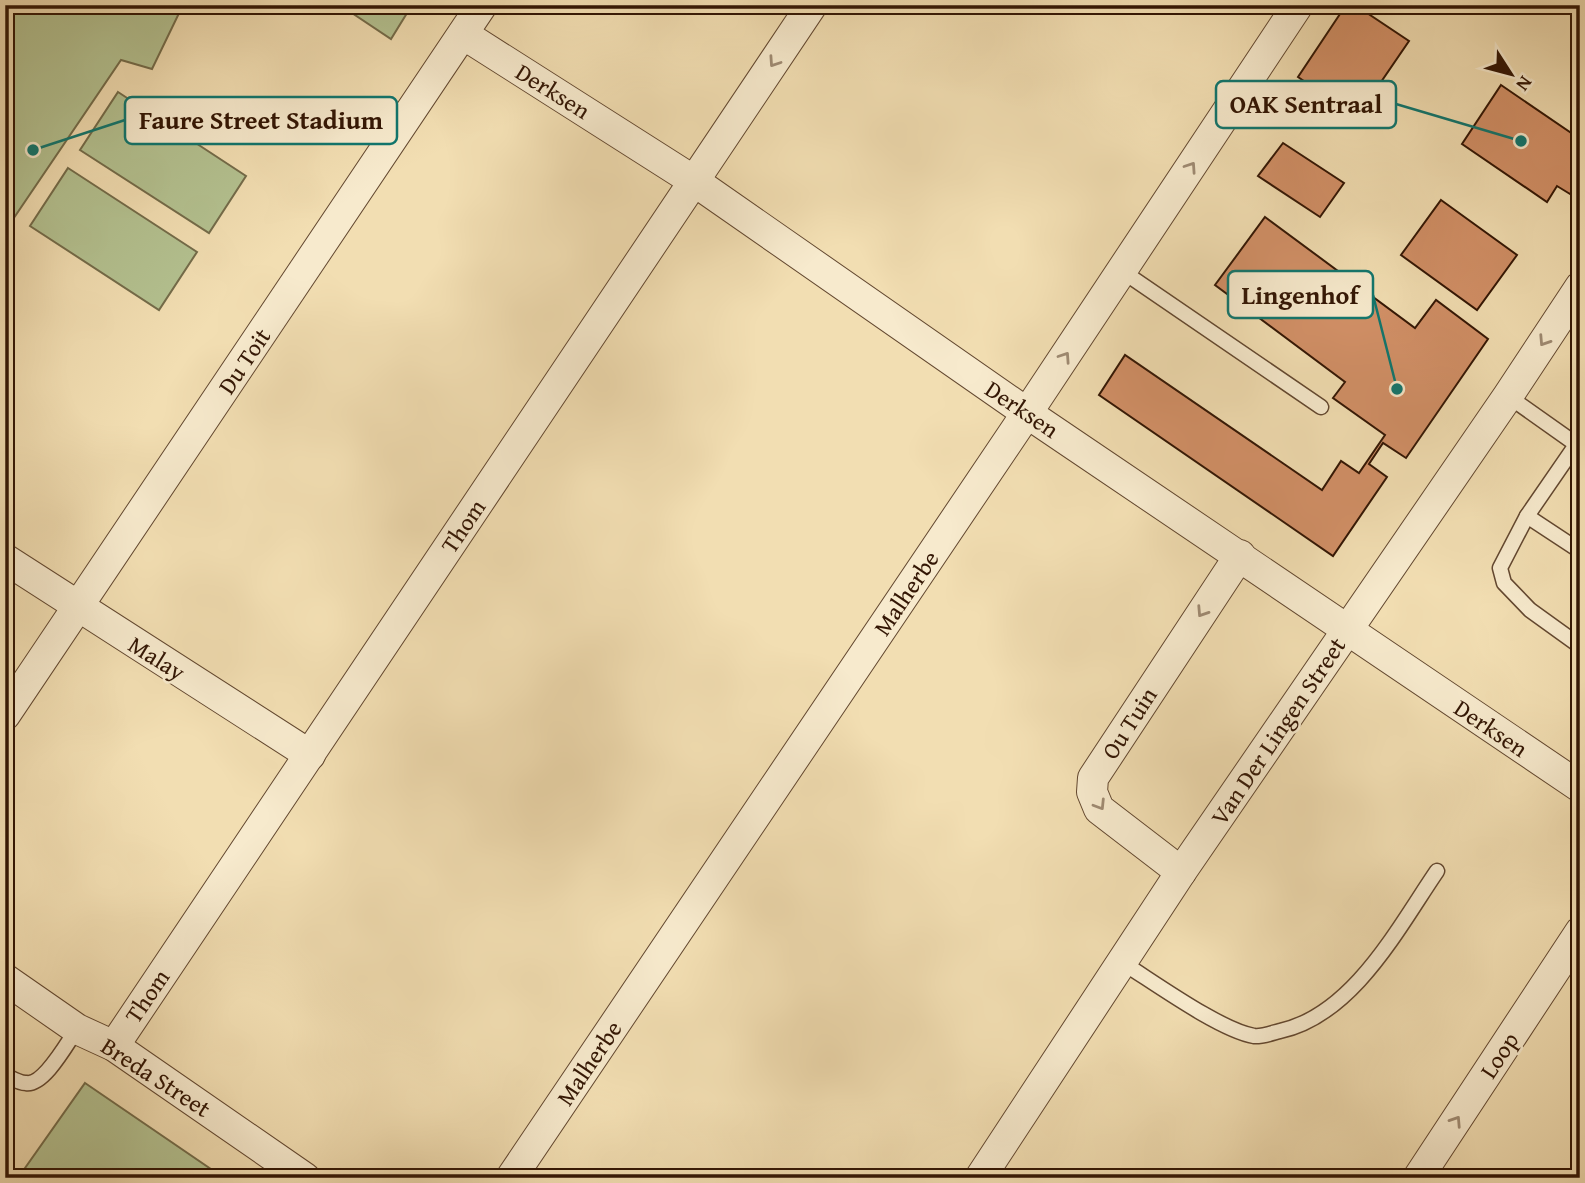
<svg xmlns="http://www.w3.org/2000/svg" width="1585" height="1183" viewBox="0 0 1585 1183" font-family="'Gentium Book Plus',serif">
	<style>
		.green { fill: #b4c291; stroke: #746c4a; stroke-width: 2 }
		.building { fill: #d29067; stroke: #331604; stroke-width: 2 }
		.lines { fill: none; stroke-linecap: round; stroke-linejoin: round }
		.lane-casing { stroke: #634830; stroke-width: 17 }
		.street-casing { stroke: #634830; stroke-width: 32 }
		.lane { stroke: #f7eacd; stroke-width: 14 }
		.street { stroke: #f7eacd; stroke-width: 30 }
		.oneway { stroke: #9f8b73 }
		.labels { text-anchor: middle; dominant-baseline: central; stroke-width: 5; stroke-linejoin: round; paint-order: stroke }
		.street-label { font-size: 24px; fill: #331604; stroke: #f7eacd }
		.leader { fill: none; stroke: #0f766e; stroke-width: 2.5 }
		.callout-dot { fill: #0f766e; stroke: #f7eacd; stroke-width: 2.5 }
		.callout { fill: #f7eacd; stroke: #0f766e; stroke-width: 2.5 }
		.callout-label { font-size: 26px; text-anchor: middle; font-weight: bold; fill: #331604 }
	</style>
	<rect width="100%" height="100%" fill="#f2deb2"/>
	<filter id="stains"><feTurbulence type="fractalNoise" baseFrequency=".00286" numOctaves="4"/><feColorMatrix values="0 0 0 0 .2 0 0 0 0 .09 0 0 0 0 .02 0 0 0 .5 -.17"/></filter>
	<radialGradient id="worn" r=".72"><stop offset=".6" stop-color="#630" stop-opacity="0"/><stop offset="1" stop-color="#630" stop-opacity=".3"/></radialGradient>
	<!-- green -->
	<g class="green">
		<polygon points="5,5 183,5 152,69 121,60 5,231"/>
		<polygon points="340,5 412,5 391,39"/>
		<polygon points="118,92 246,176 209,233 80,150"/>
		<polygon points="68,168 197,252 159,310 30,226"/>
		<polygon points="85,1083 224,1178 18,1178"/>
	</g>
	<!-- building -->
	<g class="building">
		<polygon points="1346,5 1355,5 1409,41 1357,117 1298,77"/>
		<polygon points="1501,85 1580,139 1580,151 1574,159 1580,162 1580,179 1570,194 1557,186 1547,202 1462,144"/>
		<polygon points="1283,143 1344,183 1320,217 1258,176"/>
		<polygon points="1441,200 1517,255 1477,310 1401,255"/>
		<polygon points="1265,217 1415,328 1436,300 1488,339 1406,458 1383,443 1369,464 1387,477 1333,556 1099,395 1125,355 1322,490 1341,461 1359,473 1385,435 1333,398 1345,382 1215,285"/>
	</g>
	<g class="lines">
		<defs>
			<g id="lane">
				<polyline points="1122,271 1321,407"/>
				<polyline points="1508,396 1580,447"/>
				<polyline points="1580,439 1527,516 1500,568 1504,583 1530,610 1580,646"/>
				<polyline points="1527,516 1580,551"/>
				<path d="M1123,963c32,20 97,67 131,73 7,1 18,-3 26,-5 73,-16 118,-103 157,-160"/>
				<path d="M5,1075c6,3 14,8 21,8 18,3 41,-40 51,-54"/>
			</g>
			<g id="street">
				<polyline points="463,34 694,181 1027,413 1580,787"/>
				<polyline points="5,559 310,755"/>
				<polyline points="5,715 482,5"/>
				<polyline points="1181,872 1099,809 1092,792 1093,778 1240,555"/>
				<polyline points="5,979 77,1029 114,1046 305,1178"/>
				<polyline points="114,1046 812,5"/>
				<polyline points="511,1178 1027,413 1298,5"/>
				<polyline points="980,1178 1181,872 1508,396 1580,287"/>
				<polyline points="1418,1178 1580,932"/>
			</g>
		</defs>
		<!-- lane casing -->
		<use href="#lane" class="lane-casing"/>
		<!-- street casing -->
		<use href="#street" class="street-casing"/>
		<!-- lane -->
		<use href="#lane" class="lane"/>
		<!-- street -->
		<use href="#street" class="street"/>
	</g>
	<!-- one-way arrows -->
	<defs><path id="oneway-chevron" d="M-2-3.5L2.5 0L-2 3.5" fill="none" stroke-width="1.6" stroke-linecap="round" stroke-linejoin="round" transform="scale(1.75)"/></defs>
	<g class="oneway">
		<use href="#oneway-chevron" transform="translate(774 62) rotate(124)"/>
		<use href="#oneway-chevron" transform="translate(1191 167) rotate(-56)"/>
		<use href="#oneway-chevron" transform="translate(1544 341) rotate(123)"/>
		<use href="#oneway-chevron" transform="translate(1065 357) rotate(-56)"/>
		<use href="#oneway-chevron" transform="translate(1202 612) rotate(123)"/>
		<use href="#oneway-chevron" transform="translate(1100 805) rotate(58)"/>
		<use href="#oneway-chevron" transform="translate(1456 1121) rotate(-57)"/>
	</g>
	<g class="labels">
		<!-- street labels -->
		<g class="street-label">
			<text transform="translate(553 91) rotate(32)">Derksen</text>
			<text transform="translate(244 361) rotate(-56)">Du Toit</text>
			<text transform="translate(1022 409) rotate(34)">Derksen</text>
			<text transform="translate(463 526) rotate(-56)">Thom</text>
			<text transform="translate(906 593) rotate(-56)">Malherbe</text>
			<text transform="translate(157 658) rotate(32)">Malay</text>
			<text transform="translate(1129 723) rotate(-57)">Ou Tuin</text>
			<text transform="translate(1491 728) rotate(34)">Derksen</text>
			<text transform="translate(1278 731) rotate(-56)">Van Der Lingen Street</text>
			<text transform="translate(147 996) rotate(-56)">Thom</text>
			<text transform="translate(1499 1055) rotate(-57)">Loop</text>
			<text transform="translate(589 1063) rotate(-56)">Malherbe</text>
			<text transform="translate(156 1077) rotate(33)">Breda Street</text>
		</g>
	</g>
	<!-- callouts -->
	<path class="leader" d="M1521 141L1396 104M33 150L125 120M1397 389L1373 295"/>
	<g class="callout-dot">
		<circle cx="1521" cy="141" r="7"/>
		<circle cx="33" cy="150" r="7"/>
		<circle cx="1397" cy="389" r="7"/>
	</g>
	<g class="callout">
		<rect x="1216" y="81" width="180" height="47" rx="7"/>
		<rect x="125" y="97" width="272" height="47" rx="7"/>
		<rect x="1228" y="271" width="145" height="47" rx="7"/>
	</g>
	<g class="callout-label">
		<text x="1306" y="113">OAK Sentraal</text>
		<text x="261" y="129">Faure Street Stadium</text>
		<text x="1300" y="304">Lingenhof</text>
	</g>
	<!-- margin -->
	<rect width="1585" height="1183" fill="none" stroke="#f2deb2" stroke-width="28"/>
	<rect x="7" y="7" width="1571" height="1169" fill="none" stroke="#331604" stroke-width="3.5"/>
	<rect x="14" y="14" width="1557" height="1155" fill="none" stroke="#331604" stroke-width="2"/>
	<!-- north arrow -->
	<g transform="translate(1511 74) rotate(126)" stroke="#f7eacd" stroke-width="5" paint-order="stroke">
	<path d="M0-5L12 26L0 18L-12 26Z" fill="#331604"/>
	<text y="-10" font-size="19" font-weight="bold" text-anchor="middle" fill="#331604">N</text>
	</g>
	<rect width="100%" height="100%" filter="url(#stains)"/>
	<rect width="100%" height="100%" fill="url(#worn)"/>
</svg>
